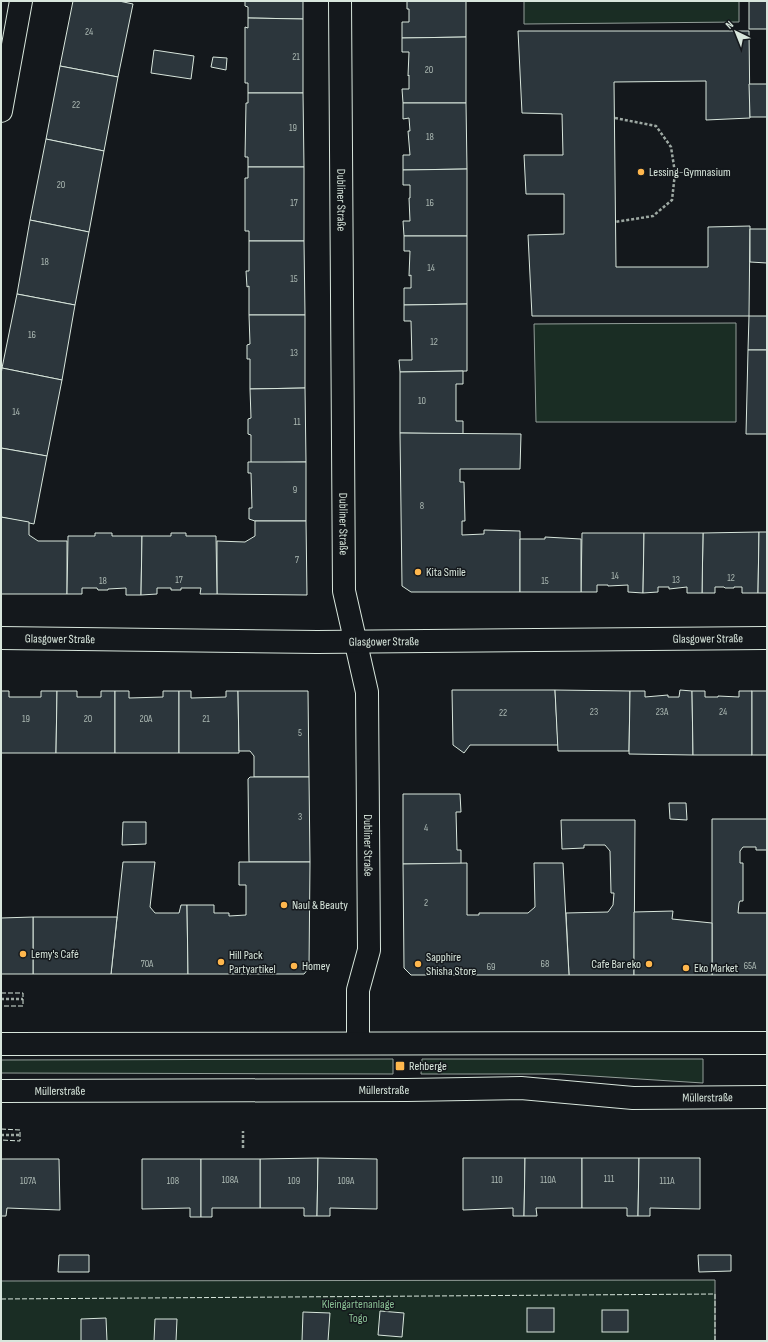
<svg xmlns="http://www.w3.org/2000/svg" width="768" height="1342" viewBox="0 0 768 1342" font-family="'Sofia Sans Condensed',sans-serif">
	<style>
		.green { fill: #1a2d24; stroke: #939e99 }
		.building { fill: #2c363c; stroke: #d8e6dc }
		.lines { fill: none; stroke-linecap: round; stroke-linejoin: round }
		.minor-casing { stroke: #d8e6dc; stroke-width: 24 }
		.major-casing { stroke: #d8e6dc; stroke-width: 24 }
		.path { stroke: #9da8a2; stroke-width: 2.5; stroke-dasharray: 3 2; stroke-linecap: butt }
		.minor { stroke: #14181c; stroke-width: 22 }
		.major { stroke: #14181c; stroke-width: 22 }
		.fence { stroke: #d8e6dc; stroke-width: 1; stroke-dasharray: 5 2; stroke-linecap: butt }
		.poi-dot { fill: #ffb74d; stroke: #14181c; stroke-width: 1.5 }
		.labels { text-anchor: middle; dominant-baseline: central; stroke-width: 3; stroke-linejoin: round; paint-order: stroke }
		.number-label { font-size: 10px; fill: #adbab4 }
		.poi-label { font-size: 12px; fill: #d8e6dc; stroke: #14181c; text-anchor: start }
		.street-label { font-size: 12px; fill: #d8e6dc; stroke: #14181c }
		.park-label { font-size: 12px; fill: #8ac095; stroke: #14181c }
	</style>
	<rect width="100%" height="100%" fill="#14181c"/>
	<!-- green -->
	<g class="green">
		<polygon points="524,1 739,1 739,22 524,24"/>
		<polygon points="736,323 736,422 536,422 534,324"/>
		<polygon points="393,1059 393,1074 1,1073 1,1060"/>
		<polygon points="422,1059 703,1059 703,1083 560,1074 421,1074"/>
		<polygon points="715,1280 715,1341 1,1341 1,1281"/>
	</g>
	<!-- building -->
	<g class="building">
		<polygon points="73,1 119,1 133,4 118,77 60,66"/>
		<polygon points="245,1 303,1 303,19 248,18 248,7 245,6"/>
		<polygon points="407,1 466,1 466,37 402,38 402,22 409,22 409,9 407,9"/>
		<rect x="749" y="1" width="18" height="28"/>
		<polygon points="248,18 303,19 303,93 248,93 248,83 245,83 245,27 248,28"/>
		<polygon points="518,31 749,31 750,118 706,120 706,81 614,82 616,267 708,267 708,227 750,226 749,316 532,316 528,235 564,234 564,194 526,194 524,155 563,155 562,114 522,113"/>
		<polygon points="466,37 466,103 403,103 402,89 409,89 409,75 408,76 409,52 402,52 402,38"/>
		<polygon points="154,50 194,56 191,79 151,73"/>
		<polygon points="213,57 227,58 226,70 211,67"/>
		<polygon points="60,66 118,77 104,151 46,139"/>
		<polygon points="749,84 767,84 767,117 750,117"/>
		<polygon points="248,93 303,93 304,167 248,167 248,157 245,157 246,103 248,103"/>
		<polygon points="403,103 466,103 467,169 403,170 403,155 410,155 408,131 410,131 409,118 403,119"/>
		<polygon points="46,139 104,151 89,232 30,220"/>
		<polygon points="248,167 304,167 304,241 249,241 249,231 245,231 245,178 248,178"/>
		<polygon points="467,169 467,236 404,236 403,221 410,221 409,198 410,198 410,185 403,185 403,170"/>
		<polygon points="30,220 89,232 75,305 17,294"/>
		<polygon points="750,229 767,229 767,263 750,262"/>
		<polygon points="404,236 467,236 467,304 404,305 404,288 411,288 411,275 409,276 410,251 404,251"/>
		<polygon points="249,241 304,241 305,315 249,315 249,286 247,287 246,271 249,271"/>
		<polygon points="17,294 75,305 62,380 2,368"/>
		<polygon points="467,304 467,371 400,372 399,360 412,360 411,321 404,321 404,305"/>
		<polygon points="249,315 305,315 305,388 250,389 250,359 247,359 247,345 250,344"/>
		<polygon points="749,316 767,316 767,350 748,350"/>
		<polygon points="748,350 767,350 767,434 746,434"/>
		<polygon points="2,368 62,380 47,456 1,448 1,375"/>
		<polygon points="463,371 463,384 456,384 456,421 463,421 463,434 400,433 400,372"/>
		<polygon points="305,388 306,462 251,463 251,435 248,434 248,419 251,418 250,389"/>
		<polygon points="400,433 521,434 520,469 460,469 460,482 464,482 465,521 462,521 462,535 484,534 484,530 520,531 520,592 411,592 402,586"/>
		<polygon points="1,448 47,456 34,524 1,517"/>
		<polygon points="248,462 306,462 306,521 255,521 249,519 249,508 252,508 251,473 248,473"/>
		<polygon points="1,517 29,522 29,535 38,541 67,541 67,594 1,594"/>
		<polygon points="255,521 306,521 307,595 217,594 217,541 245,542 255,536"/>
		<polygon points="759,532 758,593 742,593 742,587 734,587 734,588 725,588 724,587 715,587 715,593 702,593 703,533"/>
		<polygon points="759,532 767,532 767,593 758,593"/>
		<polygon points="95,533 112,533 112,536 142,536 141,595 126,595 126,588 108,589 108,590 98,590 97,588 82,588 82,594 67,594 68,536 95,536"/>
		<polygon points="171,533 186,533 186,536 216,536 217,594 200,594 201,588 181,588 181,590 171,590 171,588 157,588 157,594 141,595 142,536 171,536"/>
		<polygon points="582,533 644,533 643,593 628,592 628,585 608,586 608,585 597,585 597,592 581,592"/>
		<polygon points="644,533 703,533 702,593 687,593 687,587 669,589 669,587 658,587 658,592 643,593"/>
		<polygon points="545,537 581,539 581,592 520,592 520,539 545,539"/>
		<polygon points="452,690 555,690 558,745 470,745 464,753 453,745"/>
		<polygon points="555,690 630,691 629,751 558,751"/>
		<polygon points="680,690 692,691 693,755 629,754 630,691 645,691 645,697 668,695 668,697 679,697"/>
		<polygon points="1,691 9,691 9,697 41,697 41,691 57,691 56,753 1,753"/>
		<polygon points="57,691 77,691 77,697 101,697 101,691 115,691 115,753 56,753"/>
		<polygon points="115,691 129,691 129,698 163,697 163,691 179,691 179,753 115,753"/>
		<polygon points="179,691 191,691 191,698 226,697 226,691 238,691 239,753 179,753"/>
		<polygon points="238,691 308,691 309,777 254,777 254,756 250,751 239,751"/>
		<polygon points="692,691 705,691 705,697 718,697 718,696 739,697 739,691 752,691 752,755 693,755"/>
		<rect x="752" y="691" width="15" height="64"/>
		<polygon points="250,777 309,777 310,862 249,862 248,779"/>
		<polygon points="403,794 460,794 461,812 456,812 457,850 461,850 461,864 403,864"/>
		<polygon points="669,803 686,803 687,820 670,819"/>
		<polygon points="712,819 767,819 767,850 756,850 756,847 743,847 740,851 740,863 743,863 743,901 740,901 739,903 738,913 767,913 767,975 712,975"/>
		<polygon points="561,820 635,820 634,975 569,975 566,913 608,912 613,905 614,893 611,893 610,851 605,845 584,845 584,848 562,849"/>
		<polygon points="123,822 146,822 146,844 122,845"/>
		<polygon points="123,862 155,862 150,907 155,913 179,913 181,905 187,905 188,974 111,974"/>
		<polygon points="239,862 310,862 309,968 304,974 188,974 187,905 214,905 214,913 229,913 229,916 246,915 246,885 239,885"/>
		<polygon points="467,863 467,915 479,915 479,913 528,913 535,907 534,863 563,863 569,975 411,975 404,968 403,864"/>
		<polygon points="673,911 672,919 712,923 712,975 634,975 634,912"/>
		<polygon points="33,917 117,917 111,974 33,974"/>
		<polygon points="33,917 33,974 1,974 1,918"/>
		<polygon points="318,1158 317,1216 304,1216 304,1208 260,1208 260,1159"/>
		<polygon points="318,1158 377,1159 377,1209 330,1208 330,1216 317,1216"/>
		<polygon points="463,1158 525,1158 524,1216 513,1216 513,1208 463,1210"/>
		<polygon points="525,1158 582,1158 582,1208 536,1208 537,1216 524,1216"/>
		<polygon points="582,1158 639,1158 638,1216 627,1216 627,1208 582,1208"/>
		<polygon points="639,1158 700,1158 700,1209 650,1208 650,1216 638,1216"/>
		<polygon points="1,1159 59,1159 60,1210 7,1208 6,1216 1,1216"/>
		<polygon points="142,1159 201,1159 201,1217 190,1217 190,1208 142,1209"/>
		<polygon points="201,1159 260,1159 260,1208 212,1208 212,1217 201,1217"/>
		<polygon points="59,1255 89,1255 89,1272 58,1272"/>
		<polygon points="698,1255 731,1255 731,1271 699,1272"/>
		<rect x="527" y="1308" width="27" height="24"/>
		<rect x="602" y="1310" width="26" height="22"/>
		<polygon points="380,1311 404,1313 402,1337 378,1335"/>
		<polygon points="303,1312 330,1313 328,1341 302,1341"/>
		<polygon points="106,1318 107,1341 81,1341 81,1319"/>
		<polygon points="155,1319 177,1319 176,1341 154,1341"/>
	</g>
	<g class="lines">
		<defs>
			<g id="minor">
				<path id="s1" d="M340,1l4,590 23,101 2,258 -11,40v53"/>
				<polyline points="1,111 21,1"/>
				<path id="s2" d="M1,638l316,4 450,-4"/>
			</g>
			<g id="major">
				<polyline points="1,1044 767,1043"/>
				<path id="s3" d="M1,1091l406,-1 114,-2 112,10 134,-1"/>
			</g>
		</defs>
		<!-- minor casing -->
		<use href="#minor" class="minor-casing"/>
		<!-- major casing -->
		<use href="#major" class="major-casing"/>
		<!-- path -->
		<g class="path">
			<polyline points="615,118 656,126 671,147 675,173 672,200 653,216 615,222"/>
			<polyline points="1,999 23,999"/>
			<polyline points="1,1135 21,1135"/>
			<polyline points="243,1148 243,1131"/>
		</g>
		<!-- minor -->
		<use href="#minor" class="minor"/>
		<!-- major -->
		<use href="#major" class="major"/>
		<!-- fence -->
		<g class="fence">
			<polyline points="1,993 23,993 23,1006 1,1006"/>
			<polyline points="1,1129 20,1130 20,1141 1,1140"/>
			<polyline points="1,1299 715,1294 715,1341"/>
		</g>
	</g>
	<!-- markers -->
	<g class="poi-dot">
		<circle cx="641" cy="172" r="4"/>
		<circle cx="418" cy="572" r="4"/>
		<circle cx="284" cy="905" r="4"/>
		<circle cx="23" cy="954" r="4"/>
		<circle cx="221" cy="962" r="4"/>
		<circle cx="418" cy="964" r="4"/>
		<circle cx="649" cy="964" r="4"/>
		<circle cx="294" cy="966" r="4"/>
		<circle cx="686" cy="968" r="4"/>
		<rect x="395" y="1061" width="10" height="10" rx="2"/>
	</g>
	<g class="labels">
		<!-- number labels -->
		<g class="number-label">
			<text x="89" y="32">24</text>
			<text x="296" y="57">21</text>
			<text x="429" y="70">20</text>
			<text x="76" y="105">22</text>
			<text x="293" y="128">19</text>
			<text x="430" y="137">18</text>
			<text x="61" y="185">20</text>
			<text x="294" y="203">17</text>
			<text x="430" y="203">16</text>
			<text x="45" y="262">18</text>
			<text x="431" y="268">14</text>
			<text x="294" y="279">15</text>
			<text x="32" y="335">16</text>
			<text x="434" y="342">12</text>
			<text x="294" y="353">13</text>
			<text x="422" y="401">10</text>
			<text x="16" y="412">14</text>
			<text x="297" y="422">11</text>
			<text x="295" y="490">9</text>
			<text x="422" y="506">8</text>
			<text x="297" y="560">7</text>
			<text x="615" y="576">14</text>
			<text x="731" y="578">12</text>
			<text x="179" y="580">17</text>
			<text x="676" y="580">13</text>
			<text x="103" y="581">18</text>
			<text x="545" y="581">15</text>
			<text x="594" y="712">23</text>
			<text x="662" y="712">23A</text>
			<text x="723" y="712">24</text>
			<text x="503" y="713">22</text>
			<text x="26" y="719">19</text>
			<text x="88" y="719">20</text>
			<text x="146" y="719">20A</text>
			<text x="206" y="719">21</text>
			<text x="300" y="733">5</text>
			<text x="300" y="817">3</text>
			<text x="426" y="828">4</text>
			<text x="426" y="903">2</text>
			<text x="147" y="964">70A</text>
			<text x="545" y="964">68</text>
			<text x="750" y="966">65A</text>
			<text x="491" y="967">69</text>
			<text x="609" y="1179">111</text>
			<text x="230" y="1180">108A</text>
			<text x="497" y="1180">110</text>
			<text x="548" y="1180">110A</text>
			<text x="28" y="1181">107A</text>
			<text x="173" y="1181">108</text>
			<text x="294" y="1181">109</text>
			<text x="346" y="1181">109A</text>
			<text x="667" y="1181">111A</text>
		</g>
		<!-- poi labels -->
		<g class="poi-label">
			<text x="649" y="172">Lessing-Gymnasium</text>
			<text x="426" y="572">Kita Smile</text>
			<text x="292" y="905">Naul &amp; Beauty</text>
			<text x="31" y="954">Lemy's Café</text>
			<text x="229" y="955">Hill Pack<tspan x="229" dy="14">Partyartikel</tspan></text>
			<text x="426" y="957">Sapphire<tspan x="426" dy="14">Shisha Store</tspan></text>
			<text x="641" y="964" text-anchor="end">Cafe Bar eko</text>
			<text x="302" y="966">Homey</text>
			<text x="694" y="968">Eko Market</text>
			<text x="409" y="1066">Rehberge</text>
		</g>
		<!-- street labels -->
		<g class="street-label">
			<text stroke="none"><textPath href="#s1" startOffset="199">Dubliner Straße</textPath></text>
			<text stroke="none"><textPath href="#s1" startOffset="523">Dubliner Straße</textPath></text>
			<text stroke="none"><textPath href="#s2" startOffset="707">Glasgower Straße</textPath></text>
			<text stroke="none"><textPath href="#s2" startOffset="59">Glasgower Straße</textPath></text>
			<text stroke="none"><textPath href="#s2" startOffset="383">Glasgower Straße</textPath></text>
			<text stroke="none"><textPath href="#s1" startOffset="847">Dubliner Straße</textPath></text>
			<text stroke="none"><textPath href="#s3" startOffset="383">Müllerstraße</textPath></text>
			<text stroke="none"><textPath href="#s3" startOffset="59">Müllerstraße</textPath></text>
			<text stroke="none"><textPath href="#s3" startOffset="707">Müllerstraße</textPath></text>
		</g>
		<!-- park labels -->
		<g class="park-label">
			<text x="358" y="1304">Kleingartenanlage<tspan x="358" dy="14">Togo</tspan></text>
		</g>
	</g>
	<!-- border -->
	<rect width="768" height="1342" fill="none" stroke="#d8e6dc" stroke-width="4"/>
	<!-- north arrow -->
	<g transform="translate(736 32) rotate(317)" stroke="#14181c" stroke-width="3" paint-order="stroke">
	<path d="M0-3L7 15L0 10L-7 15Z" fill="#d8e6dc"/>
	<text y="-6" font-size="11" font-weight="bold" text-anchor="middle" fill="#d8e6dc">N</text>
	</g>
</svg>
